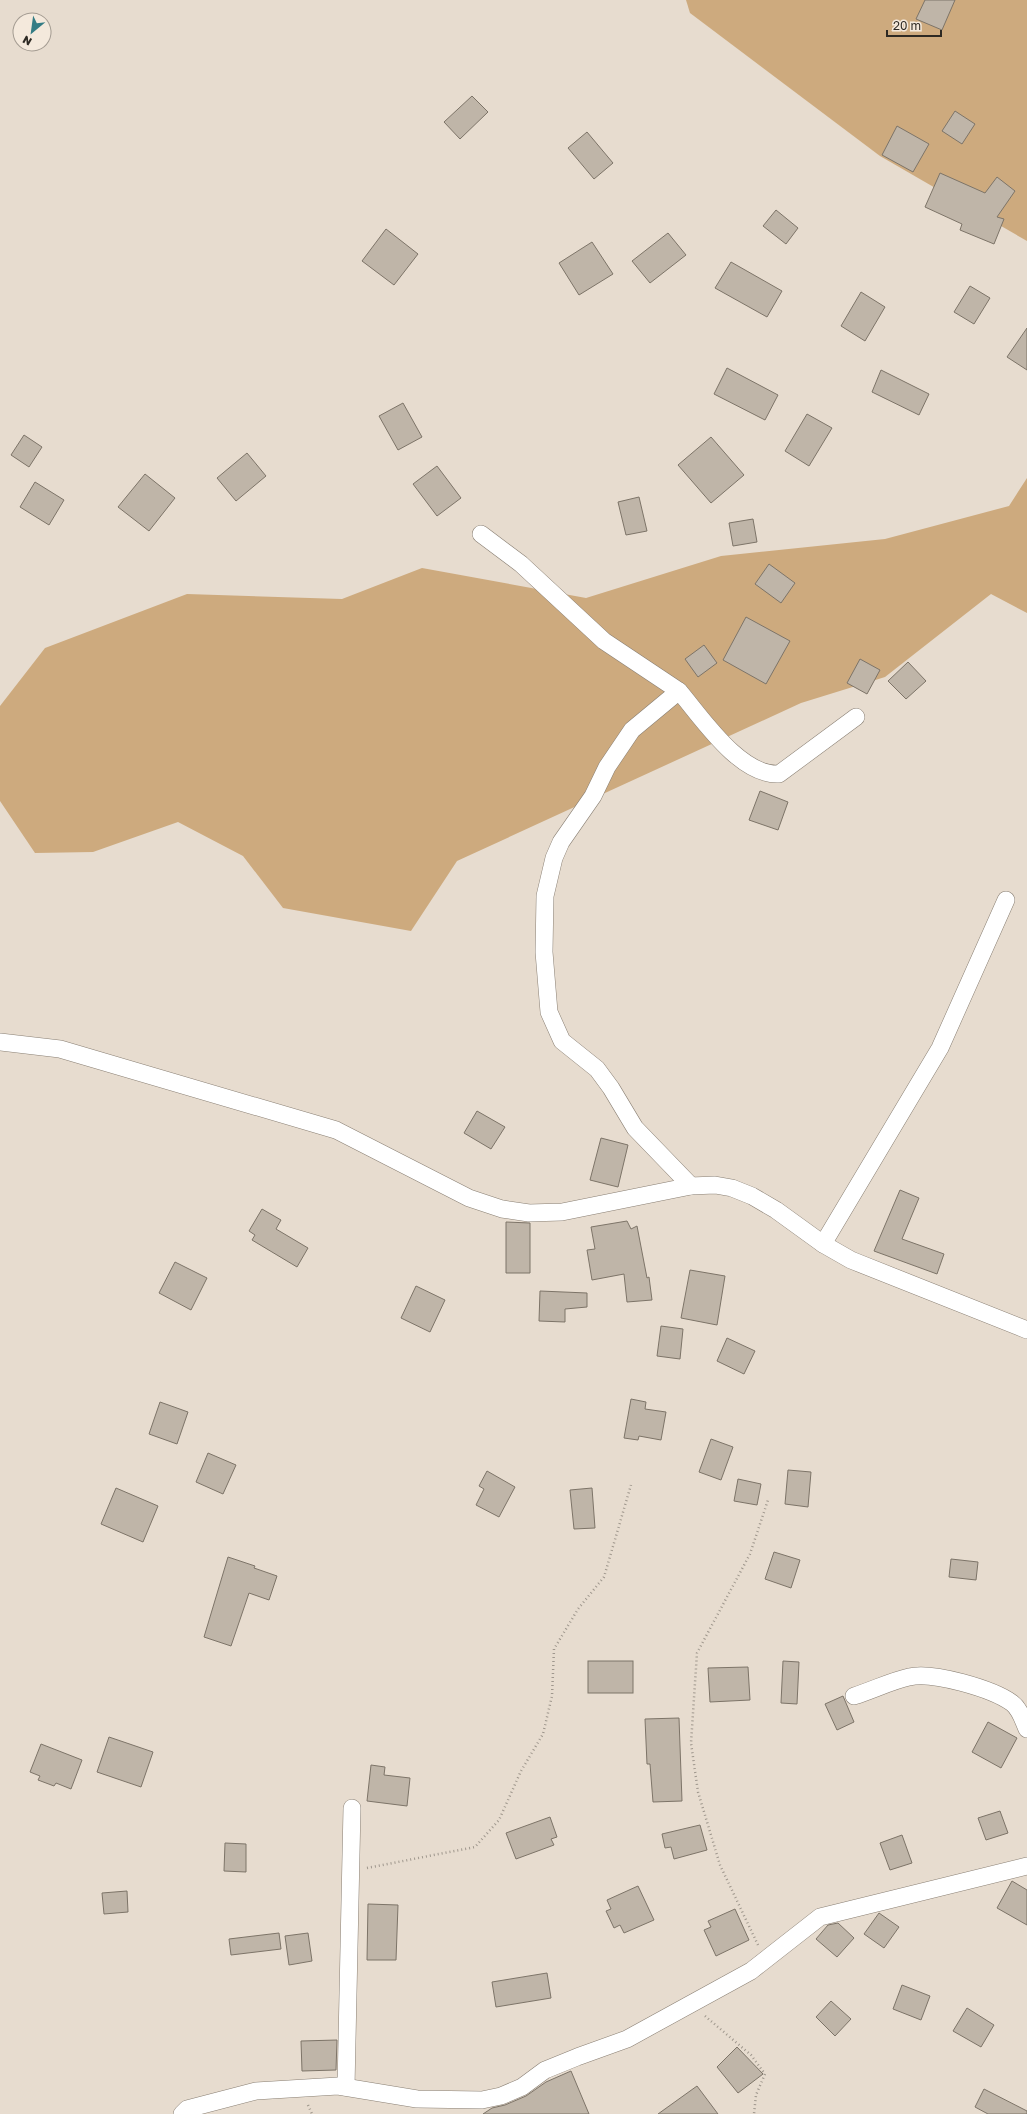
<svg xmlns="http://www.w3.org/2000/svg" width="1027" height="2114" viewBox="0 0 1027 2114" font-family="'Golos Text',sans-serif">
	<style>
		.green { fill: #cdaa7e }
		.building { fill: #bfb5a8; stroke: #7d7468 }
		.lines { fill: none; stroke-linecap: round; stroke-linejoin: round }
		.minor-casing { stroke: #897f73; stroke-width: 18 }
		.path { stroke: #9f978d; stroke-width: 2.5; stroke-dasharray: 1 3; stroke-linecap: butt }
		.minor { stroke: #fff; stroke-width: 17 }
	</style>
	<rect width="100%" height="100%" fill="#e7dccf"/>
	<!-- green -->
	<g class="green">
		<polygon points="686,0 1027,0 1027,241 880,156 690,13"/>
		<polygon points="1027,478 1027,613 991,594 885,677 801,703 457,861 411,931 283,908 243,856 178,822 93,852 35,853 0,801 0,706 45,648 187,594 342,599 422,568 586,598 721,556 885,539 1009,506"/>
	</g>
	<!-- building -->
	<g class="building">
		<polygon points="925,0 955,0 942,30 916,19"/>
		<polygon points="472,96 488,112 460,139 444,122"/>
		<polygon points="955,111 975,124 962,144 942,131"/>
		<polygon points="897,126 929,144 913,172 882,155"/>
		<polygon points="587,132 613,163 594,179 568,148"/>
		<polygon points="940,173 985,193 997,177 1015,191 997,217 1004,219 994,244 960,230 962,224 925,207"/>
		<polygon points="776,210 798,228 786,244 763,226"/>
		<polygon points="386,229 418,254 394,285 362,261"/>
		<polygon points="668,233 686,255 650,283 632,261"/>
		<polygon points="592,242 613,274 579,295 559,263"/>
		<polygon points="731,262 782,291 767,317 715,288"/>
		<polygon points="970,286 990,298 974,324 954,312"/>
		<polygon points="861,292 885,307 865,341 841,326"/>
		<polygon points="1027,328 1027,370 1007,357"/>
		<polygon points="727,368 778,395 765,420 714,394"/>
		<polygon points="881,370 929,394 919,415 872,392"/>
		<polygon points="403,403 422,437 398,450 379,416"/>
		<polygon points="807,414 832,428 809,466 785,451"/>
		<polygon points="24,435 42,447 29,467 11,455"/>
		<polygon points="711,437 744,475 711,503 678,465"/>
		<polygon points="247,453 266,476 236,501 217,478"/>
		<polygon points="437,466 461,498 437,516 413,484"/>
		<polygon points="145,474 175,498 149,531 118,507"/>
		<polygon points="35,482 64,500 49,525 20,507"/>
		<polygon points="639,497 647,531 626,535 618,502"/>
		<polygon points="753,519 757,542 733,546 729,523"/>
		<polygon points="769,564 795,583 781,603 755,584"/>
		<polygon points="746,617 790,641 766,684 723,660"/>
		<polygon points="704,645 717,663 698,677 685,659"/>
		<polygon points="860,659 880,670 867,694 847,683"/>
		<polygon points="908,662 926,681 906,699 888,681"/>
		<polygon points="760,791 788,802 778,830 749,820"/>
		<polygon points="477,1111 505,1127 491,1149 464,1133"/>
		<polygon points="601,1138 628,1145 618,1187 590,1180"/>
		<polygon points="900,1190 919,1198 902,1239 944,1254 937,1274 874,1251"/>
		<polygon points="262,1209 281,1220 276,1229 308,1248 297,1267 252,1240 255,1235 249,1231"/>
		<polygon points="627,1221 631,1229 637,1226 647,1278 649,1277 652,1300 627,1302 624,1274 592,1280 587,1250 595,1249 591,1227"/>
		<polygon points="506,1222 530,1223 530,1273 506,1273"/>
		<polygon points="175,1262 207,1278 191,1310 159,1293"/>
		<polygon points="690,1270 725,1276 717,1325 681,1318"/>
		<polygon points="416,1286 445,1300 430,1332 401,1318"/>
		<polygon points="540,1291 587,1293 587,1307 565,1309 565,1322 539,1321"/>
		<polygon points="661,1326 683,1329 680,1359 657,1356"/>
		<polygon points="727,1338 755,1351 744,1374 717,1361"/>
		<polygon points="631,1399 646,1402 645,1409 666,1412 661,1440 639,1436 638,1440 624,1438"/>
		<polygon points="160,1402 188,1412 177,1444 149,1434"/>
		<polygon points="711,1439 733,1447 721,1480 699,1472"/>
		<polygon points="208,1453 236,1465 223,1494 196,1482"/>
		<polygon points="788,1470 811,1472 808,1507 785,1504"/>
		<polygon points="487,1471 515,1487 499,1517 476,1505 484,1489 479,1486"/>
		<polygon points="738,1479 761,1484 757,1505 734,1501"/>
		<polygon points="116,1488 158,1506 143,1542 101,1524"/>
		<polygon points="592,1488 595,1528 574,1529 570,1490"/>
		<polygon points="774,1552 800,1560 791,1588 765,1579"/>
		<polygon points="228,1557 255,1566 254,1568 277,1576 269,1600 249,1593 231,1646 204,1637"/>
		<polygon points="951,1559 978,1562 976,1580 949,1577"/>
		<rect x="588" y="1661" width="45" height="32"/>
		<polygon points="783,1661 799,1662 797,1704 781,1703"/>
		<polygon points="748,1667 750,1700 710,1702 708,1668"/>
		<polygon points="843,1696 854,1722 837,1730 825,1704"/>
		<polygon points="679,1718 682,1801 653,1802 650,1764 647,1764 645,1719"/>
		<polygon points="988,1722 1017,1738 1001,1768 972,1752"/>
		<polygon points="109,1737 153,1752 141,1787 97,1772"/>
		<polygon points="41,1744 82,1760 71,1789 56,1783 54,1786 38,1780 40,1776 30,1772"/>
		<polygon points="371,1765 385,1767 384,1775 410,1778 407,1806 367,1801"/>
		<polygon points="1000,1811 1008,1833 986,1840 978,1818"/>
		<polygon points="550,1817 557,1837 551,1839 554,1845 516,1859 506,1833"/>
		<polygon points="700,1825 707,1850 674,1859 671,1847 665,1848 662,1834"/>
		<polygon points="902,1835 912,1863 890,1870 880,1843"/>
		<polygon points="225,1843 246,1844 246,1872 224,1871"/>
		<polygon points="1012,1881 1027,1890 1027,1925 997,1908"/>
		<polygon points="638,1886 654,1920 624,1933 620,1925 614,1928 606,1911 611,1909 607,1900"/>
		<polygon points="127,1891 128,1912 104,1914 102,1893"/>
		<polygon points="368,1904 398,1905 396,1960 367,1960"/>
		<polygon points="735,1909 749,1940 716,1956 704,1930 711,1927 708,1921"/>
		<polygon points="879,1913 899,1927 884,1948 864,1934"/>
		<polygon points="838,1923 854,1938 837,1957 816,1939 828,1925"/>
		<polygon points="279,1933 281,1949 231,1955 229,1939"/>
		<polygon points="308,1933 312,1961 289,1965 285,1936"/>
		<polygon points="547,1973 551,1998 496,2007 492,1982"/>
		<polygon points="902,1985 930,1996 921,2020 893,2009"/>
		<polygon points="831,2001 851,2019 835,2036 816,2017"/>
		<polygon points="967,2008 994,2025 981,2047 953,2031"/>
		<polygon points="337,2040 336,2070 302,2071 301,2041"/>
		<polygon points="737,2047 763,2074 738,2093 717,2067"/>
		<polygon points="571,2071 589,2114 483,2114 492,2108 505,2105 526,2096 546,2082"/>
		<polygon points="697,2086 718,2114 658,2114"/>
		<polygon points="984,2089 1027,2111 1027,2114 988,2114 975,2107"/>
	</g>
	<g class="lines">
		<defs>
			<g id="minor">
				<polyline points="481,534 521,564 604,641 679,691"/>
				<polyline points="0,1042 60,1049 336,1130 469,1198 502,1209 529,1213 562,1212 691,1186 715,1185 732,1188 752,1196 776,1210 823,1244 851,1260 1027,1330"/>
				<path d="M691,1186l-56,-58 -24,-40 -14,-19 -35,-28 -13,-29 -5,-60 1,-56 9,-38 7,-16 32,-46 14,-29 25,-37 47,-39c23,27 61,85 100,83l77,-57"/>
				<polyline points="823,1244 940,1048 1006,900"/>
				<path d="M854,1696c19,-6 37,-15 55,-19 23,-6 84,12 103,26 8,6 11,17 15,26"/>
				<polyline points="346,2087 352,1808"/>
				<polyline points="182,2114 187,2109 256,2091 338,2086 417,2099 482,2100 501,2096 522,2087 545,2070 577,2057 627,2039 751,1971 820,1917 1027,1866"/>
			</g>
		</defs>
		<!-- minor casing -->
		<use href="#minor" class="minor-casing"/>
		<!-- path -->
		<g class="path">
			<polyline points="367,1868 475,1847 499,1820 521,1771 543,1734 552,1696 554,1649 578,1609 604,1577 631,1485"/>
			<polyline points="758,1945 720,1865 698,1792 691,1743 697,1653 750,1554 768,1500"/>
			<polyline points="705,2016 751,2055 765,2074 756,2095 754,2114"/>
			<polyline points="308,2105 312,2114"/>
		</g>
		<!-- minor -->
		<use href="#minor" class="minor"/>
	</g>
	<!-- north arrow -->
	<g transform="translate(32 32) rotate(209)"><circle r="19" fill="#f4e9dc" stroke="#a49c92"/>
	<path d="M0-3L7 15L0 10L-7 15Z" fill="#347c84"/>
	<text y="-6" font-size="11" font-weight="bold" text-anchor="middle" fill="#2d2923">N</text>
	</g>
	<!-- scale -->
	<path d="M887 30v6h54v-6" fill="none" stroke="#2d2923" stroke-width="2"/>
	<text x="893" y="30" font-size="12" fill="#2d2923" stroke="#f4e9dc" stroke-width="3" paint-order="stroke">20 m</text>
</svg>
